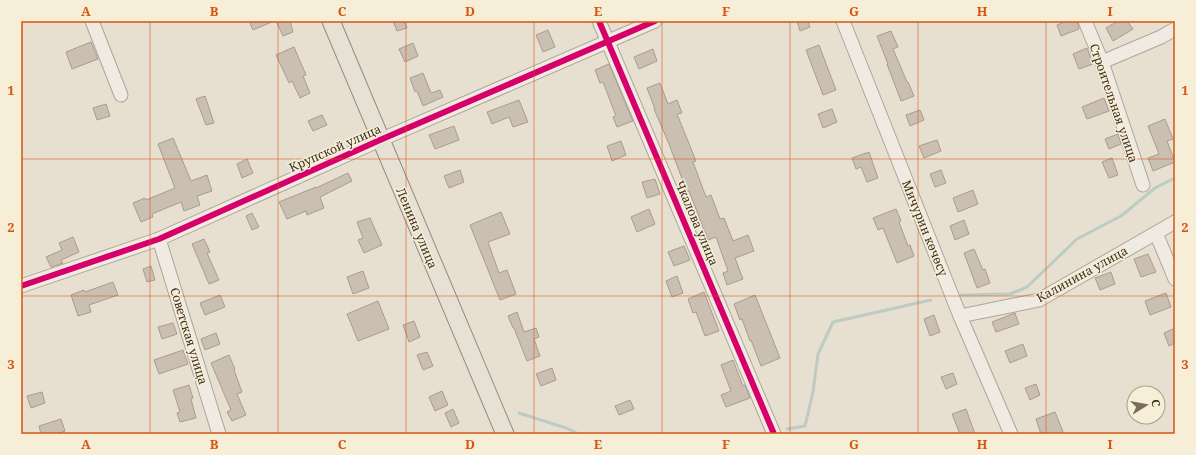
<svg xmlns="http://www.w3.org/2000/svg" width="1196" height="455" viewBox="0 0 1196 455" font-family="'Noto Serif',serif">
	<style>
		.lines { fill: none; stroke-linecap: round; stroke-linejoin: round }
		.stream { stroke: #bcccc2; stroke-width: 3 }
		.building { fill: #cbbfb2; stroke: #a89c90 }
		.minor-casing { stroke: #ada599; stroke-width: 15 }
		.major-casing { stroke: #928b80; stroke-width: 19 }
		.minor { stroke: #efebe3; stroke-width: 13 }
		.major { stroke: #e6e1d4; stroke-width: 17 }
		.cycleway-casing { stroke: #f7eed8; stroke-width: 8 }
		.cycleway { stroke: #d6006c; stroke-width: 6 }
		.grid { fill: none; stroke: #d7550e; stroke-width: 1; stroke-opacity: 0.55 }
		.labels { text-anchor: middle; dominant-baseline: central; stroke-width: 3; stroke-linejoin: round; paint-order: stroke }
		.street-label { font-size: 12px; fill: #3d2e20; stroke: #f7eed8 }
		.neatline { fill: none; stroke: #d7550e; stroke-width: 1.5 }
		.grid-label { font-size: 13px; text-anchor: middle; font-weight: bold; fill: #d7550e }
	</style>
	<rect width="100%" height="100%" fill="#e7e0d1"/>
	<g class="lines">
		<!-- stream -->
		<g class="stream">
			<polyline points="961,295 1010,294 1027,287 1077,239 1121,216 1155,188 1175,178"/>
			<polyline points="519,413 566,428 579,434"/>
			<polyline points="787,429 805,426 813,392 818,354 833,322 931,300"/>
		</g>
	</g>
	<!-- building -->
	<g class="building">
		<polygon points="249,21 274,21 253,30"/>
		<polygon points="276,21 290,21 293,32 283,36"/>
		<polygon points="393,21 404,21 407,28 397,31"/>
		<polygon points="797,21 808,21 810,27 800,31"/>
		<polygon points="1067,21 1077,21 1079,29 1061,36 1057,25"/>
		<polygon points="1118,21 1127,21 1133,29 1113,41 1106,28"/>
		<polygon points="548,30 555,47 543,52 536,35"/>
		<polygon points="891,31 898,47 893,49 907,82 908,82 914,96 901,101 887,64 888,64 877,36"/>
		<polygon points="91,42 98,59 72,69 66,52"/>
		<polygon points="413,43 418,56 405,62 399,49"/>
		<polygon points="819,45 836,90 823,95 806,50"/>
		<polygon points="294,47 306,75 303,76 310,93 300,98 292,81 289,83 276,55"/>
		<polygon points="1087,48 1093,64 1079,69 1073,54"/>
		<polygon points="653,49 657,61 639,69 634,57"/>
		<polygon points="609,64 633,121 617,127 613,117 616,116 603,82 600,83 595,70"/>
		<polygon points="423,73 431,93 440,90 443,97 423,106 417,91 415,92 410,78"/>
		<polygon points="660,83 668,104 677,100 682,113 677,114 696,161 693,162 706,197 711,195 720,219 724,218 733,241 748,235 754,251 735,258 743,279 727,285 723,273 728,271 716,237 708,240 689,191 687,192 669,144 654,109 655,109 647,88"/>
		<polygon points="205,96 214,123 206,125 196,99"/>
		<polygon points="1104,98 1109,111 1087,119 1082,107"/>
		<polygon points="519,100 528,122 513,127 509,117 492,124 487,112"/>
		<polygon points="106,104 110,116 97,120 93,108"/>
		<polygon points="832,109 837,122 823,128 818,114"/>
		<polygon points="920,110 924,120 910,126 906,115"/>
		<polygon points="322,115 327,125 313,131 308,121"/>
		<polygon points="1165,119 1173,139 1167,141 1175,162 1153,171 1148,158 1159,154 1148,126"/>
		<polygon points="454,126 459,140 435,149 429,135"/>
		<polygon points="1118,134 1121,144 1109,149 1105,139"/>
		<polygon points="173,138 191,181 207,175 212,191 197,196 200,205 184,211 181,202 152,214 153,217 141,222 133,203 145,198 146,200 175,188 158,144"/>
		<polygon points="937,140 941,151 924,158 919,146"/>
		<polygon points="621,141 626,155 612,161 607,146"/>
		<polygon points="869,152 878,178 867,182 861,167 856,169 852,158"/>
		<polygon points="1112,158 1118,175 1109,178 1102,162"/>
		<polygon points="247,159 253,173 242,178 237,164"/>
		<polygon points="460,170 464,182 449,188 444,176"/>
		<polygon points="941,170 946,183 935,187 930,174"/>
		<polygon points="348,173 352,181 320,197 324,208 307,215 306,211 287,219 279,202 316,187 316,188"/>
		<polygon points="655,179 660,194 647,198 642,182"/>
		<polygon points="973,190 978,204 958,212 953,198"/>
		<polygon points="649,209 655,224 637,232 631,217"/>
		<polygon points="896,209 901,221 899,222 908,246 910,245 914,256 897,263 883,228 878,230 873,218"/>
		<polygon points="501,212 510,234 488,242 499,273 507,270 516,294 500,300 470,225"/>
		<polygon points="252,213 259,227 252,230 246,216"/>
		<polygon points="370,218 382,245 364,253 358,240 363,238 357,222"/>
		<polygon points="964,220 969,234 955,240 950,226"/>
		<polygon points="73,237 79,252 61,260 63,263 51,267 46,257 62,250 59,243"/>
		<polygon points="204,239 210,252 207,253 219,280 209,284 192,244"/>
		<polygon points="684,246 690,260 674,266 668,252"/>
		<polygon points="974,249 983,270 985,269 990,283 977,288 964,253"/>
		<polygon points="1148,254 1156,272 1141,277 1134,259"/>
		<polygon points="151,266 155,280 147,282 143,269"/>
		<polygon points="363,271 369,288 353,294 347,277"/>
		<polygon points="1111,272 1115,284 1100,290 1095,278"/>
		<polygon points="677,276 683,293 672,297 666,281"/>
		<polygon points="113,282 118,295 89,305 91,312 78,316 71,295 84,290 85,292"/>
		<polygon points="704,292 719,331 705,336 696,312 693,313 688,299"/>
		<polygon points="1166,293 1171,307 1150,315 1145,301"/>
		<polygon points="220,295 225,307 205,315 200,303"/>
		<polygon points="755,295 780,358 761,366 751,340 750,341 742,319 740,320 734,304"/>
		<polygon points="378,301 389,329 358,341 347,314"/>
		<polygon points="517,312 524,332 536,328 539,337 534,339 540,356 527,361 514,328 513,328 508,316"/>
		<polygon points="1015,313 1019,324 996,332 992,322"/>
		<polygon points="934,315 940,332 930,336 924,319"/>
		<polygon points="414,321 420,337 409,342 403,325"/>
		<polygon points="173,323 177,334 162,339 158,327"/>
		<polygon points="1175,328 1175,343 1169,346 1164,333"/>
		<polygon points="216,333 220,344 205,350 201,339"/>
		<polygon points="1023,344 1027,356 1010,363 1005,351"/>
		<polygon points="183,350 188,364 159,374 154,360"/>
		<polygon points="427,352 433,366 423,370 417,355"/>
		<polygon points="229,355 235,369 234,370 242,392 237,394 246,415 232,421 227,412 231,410 211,363"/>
		<polygon points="733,360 743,386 745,385 750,398 726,407 721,395 731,391 721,365"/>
		<polygon points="552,368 556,380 541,386 536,374"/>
		<polygon points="953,373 957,384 946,389 941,377"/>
		<polygon points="1036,384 1040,395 1030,400 1025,388"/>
		<polygon points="189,385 193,398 191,399 196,418 180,422 177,413 180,412 173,390"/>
		<polygon points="442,391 448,405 435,411 429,397"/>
		<polygon points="42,392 45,403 31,408 27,396"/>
		<polygon points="630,400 634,409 619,415 615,406"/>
		<polygon points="453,409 459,423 451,427 445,413"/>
		<polygon points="966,409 975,434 960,434 952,414"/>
		<polygon points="1055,412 1064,434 1041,434 1036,419"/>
		<polygon points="61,419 65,431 56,434 41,434 39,426"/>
	</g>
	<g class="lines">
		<defs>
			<g id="minor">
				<polyline points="92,21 121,95"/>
				<polyline points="599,21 774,434"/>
				<polyline points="843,21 960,316 1011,434"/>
				<polyline points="1085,21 1102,62 1143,185"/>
				<polyline points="1102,62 1161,37 1175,29"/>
				<polyline points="1156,233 1175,279"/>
				<polyline points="159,239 219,434"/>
				<polyline points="21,286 159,239 380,140 655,21"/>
				<polyline points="960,316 1039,300 1175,222"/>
			</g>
			<polyline id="major" points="331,21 505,434"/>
		</defs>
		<!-- minor casing -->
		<use href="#minor" class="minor-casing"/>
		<!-- major casing -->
		<use href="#major" class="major-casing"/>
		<!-- minor -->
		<use href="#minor" class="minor"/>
		<!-- major -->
		<use href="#major" class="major"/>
		<defs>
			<g id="cycleway">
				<polyline points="599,21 774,434"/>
				<polyline points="21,286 159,239 380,140 655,21"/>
			</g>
		</defs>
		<!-- cycleway casing -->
		<use href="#cycleway" class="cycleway-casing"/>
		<!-- cycleway -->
		<use href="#cycleway" class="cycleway"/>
	</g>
	<!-- grid -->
	<path class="grid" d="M150,21v413M278,21v413M406,21v413M534,21v413M662,21v413M790,21v413M918,21v413M1046,21v413M21,159h1154M21,296h1154"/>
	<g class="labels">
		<!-- street labels -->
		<g class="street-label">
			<text transform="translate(1114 103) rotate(71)">Строительная улица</text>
			<text transform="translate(335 148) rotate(-24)">Крупской улица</text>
			<text transform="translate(697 223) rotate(67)">Чкалова улица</text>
			<text transform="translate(417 228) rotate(67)">Ленина улица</text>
			<text transform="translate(925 228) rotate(68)">Мичурин көчөсү</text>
			<text transform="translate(1082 274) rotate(-29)">Калинина улица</text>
			<text transform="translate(189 336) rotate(73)">Советская улица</text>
		</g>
	</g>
	<!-- border -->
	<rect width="1196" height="455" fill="none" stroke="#f7eed8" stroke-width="44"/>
	<!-- north arrow -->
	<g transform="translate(1146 405) rotate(79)"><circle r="19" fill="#f7eed8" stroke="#ada18e"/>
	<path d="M0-3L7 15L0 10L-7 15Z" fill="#786c5e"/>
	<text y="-6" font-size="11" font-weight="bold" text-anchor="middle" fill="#3d2e20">С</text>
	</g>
	<rect x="22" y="22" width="1152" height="411" class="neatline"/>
	<g class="grid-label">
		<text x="86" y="16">A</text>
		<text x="214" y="16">B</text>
		<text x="342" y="16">C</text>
		<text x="470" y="16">D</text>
		<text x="598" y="16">E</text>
		<text x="726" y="16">F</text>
		<text x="854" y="16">G</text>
		<text x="982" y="16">H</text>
		<text x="1110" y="16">I</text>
		<text x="11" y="95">1</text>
		<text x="1185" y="95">1</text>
		<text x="11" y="232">2</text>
		<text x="1185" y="232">2</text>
		<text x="11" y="369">3</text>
		<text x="1185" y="369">3</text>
		<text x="86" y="449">A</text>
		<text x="214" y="449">B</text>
		<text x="342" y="449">C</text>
		<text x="470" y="449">D</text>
		<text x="598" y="449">E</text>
		<text x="726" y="449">F</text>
		<text x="854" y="449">G</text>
		<text x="982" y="449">H</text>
		<text x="1110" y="449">I</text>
	</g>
</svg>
